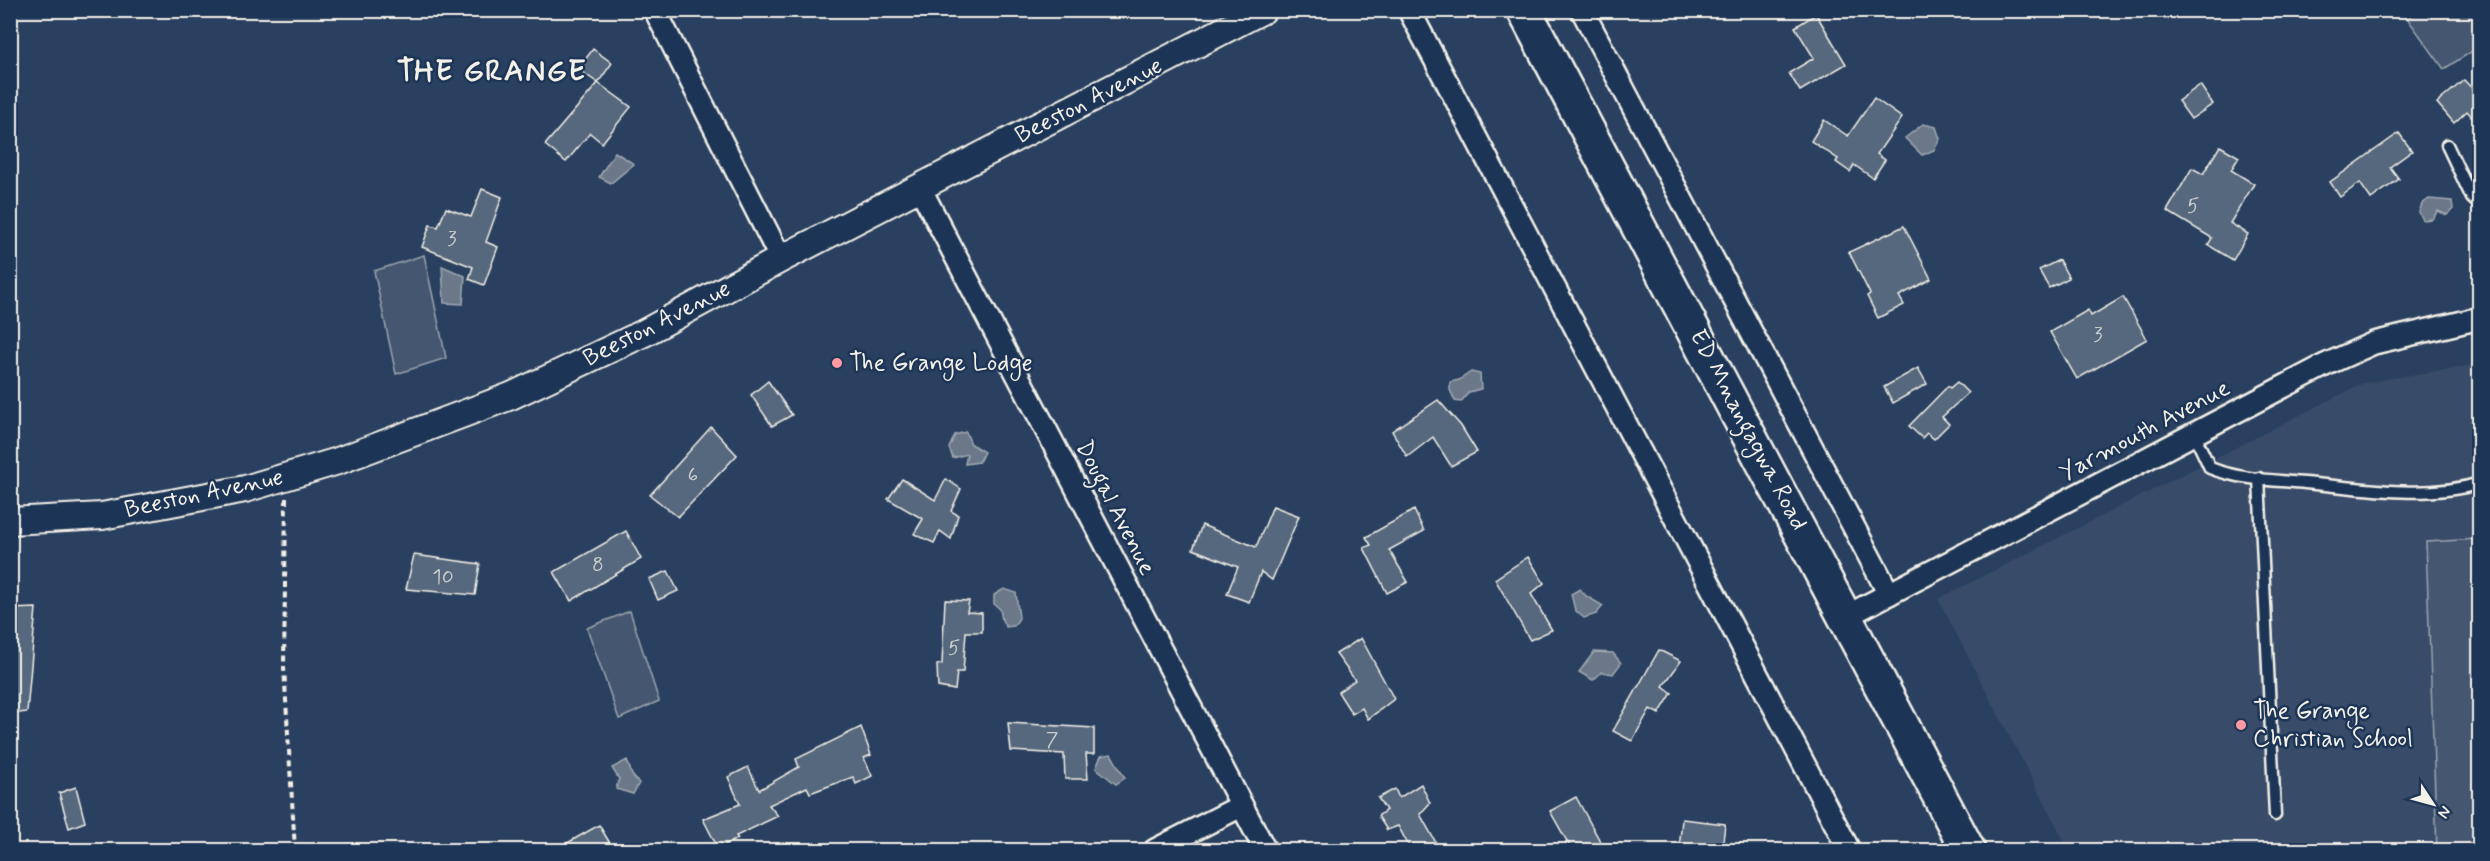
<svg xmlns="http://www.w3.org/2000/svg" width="2490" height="861" viewBox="0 0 2490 861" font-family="Mynerve,sans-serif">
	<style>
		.built { fill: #374c69 }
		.green { fill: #445771; stroke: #9ca4ac; stroke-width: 1.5 }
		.water { fill: #6a788a; stroke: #a1a8b0; stroke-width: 1.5 }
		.building { fill: #56677d; stroke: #f4f1e8; stroke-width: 1.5 }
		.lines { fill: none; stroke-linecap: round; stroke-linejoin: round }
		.service-casing { stroke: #f4f1e8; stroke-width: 15 }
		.minor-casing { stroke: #f4f1e8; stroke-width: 26 }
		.tertiary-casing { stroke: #f4f1e8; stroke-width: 30 }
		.trunk-casing { stroke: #f4f1e8; stroke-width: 38 }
		.path { stroke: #f4f1e8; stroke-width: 4; stroke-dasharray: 6 4.5; stroke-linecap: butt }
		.service { stroke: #1d3557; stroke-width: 10 }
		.minor { stroke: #1d3557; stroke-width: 21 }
		.tertiary { stroke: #1d3557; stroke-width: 26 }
		.trunk { stroke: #1d3557; stroke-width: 33 }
		.poi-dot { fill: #ff9aa2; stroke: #1d3557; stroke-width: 2 }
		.labels { text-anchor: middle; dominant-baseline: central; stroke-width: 5; stroke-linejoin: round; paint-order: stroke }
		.number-label { font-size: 21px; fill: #cccecd }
		.street-label { font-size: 24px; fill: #f4f1e8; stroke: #1d3557 }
		.poi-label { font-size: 24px; fill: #f4f1e8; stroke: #1d3557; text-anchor: start }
		.district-label { font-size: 30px; font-weight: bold; letter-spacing: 1.5px; fill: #f4f1e8; stroke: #1d3557 }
	</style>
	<rect width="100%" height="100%" fill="#2a4060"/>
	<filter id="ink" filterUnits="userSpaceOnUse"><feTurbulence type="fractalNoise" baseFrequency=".0167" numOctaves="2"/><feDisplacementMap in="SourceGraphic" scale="12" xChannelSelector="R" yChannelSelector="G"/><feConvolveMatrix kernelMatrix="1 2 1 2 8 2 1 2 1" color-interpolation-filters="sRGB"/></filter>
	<g filter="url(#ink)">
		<!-- built -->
		<polygon class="built" points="2479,364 2479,850 2069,850 1938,599 2363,383"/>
		<!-- green -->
		<g class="green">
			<polygon points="2419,11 2479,11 2479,47 2444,69 2407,18"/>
			<polygon points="424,255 446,358 396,374 374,271"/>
			<polygon points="2479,539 2479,850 2437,850 2426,542"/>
			<polygon points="630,611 659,701 619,719 587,628"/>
		</g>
		<!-- water -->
		<g class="water">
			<polygon points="1923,124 1936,127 1940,139 1934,150 1922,155 1905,138"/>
			<polygon points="615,152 634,164 611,183 599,177"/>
			<polygon points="2429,199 2452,201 2453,209 2447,215 2438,211 2432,219 2423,220 2419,212 2422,204"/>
			<polygon points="442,266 465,276 463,304 444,303"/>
			<polygon points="1471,372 1480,374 1481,389 1469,392 1461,402 1455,401 1450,390 1450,382 1459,380"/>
			<polygon points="966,432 971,444 984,452 979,462 965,464 967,454 953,458 949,448 955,435"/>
			<polygon points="1004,589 1016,593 1019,618 1014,626 1006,627 1002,620 1000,609 994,604 994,595"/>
			<polygon points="1580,589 1586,596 1603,606 1596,614 1584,618 1575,610 1571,594"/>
			<polygon points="1594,652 1613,653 1621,663 1613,674 1602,672 1593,680 1579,672"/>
			<polygon points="1111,754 1125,778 1116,784 1096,768 1101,756"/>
			<polygon points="627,760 632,775 639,783 633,794 616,789 619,779 612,768"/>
		</g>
		<!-- building -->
		<g class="building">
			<polygon points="1816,14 1846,64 1800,91 1789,73 1814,58 1795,27"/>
			<polygon points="593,49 612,63 598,83 578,69"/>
			<polygon points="2464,80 2480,97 2480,126 2467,111 2454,123 2437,103"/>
			<polygon points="598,83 631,107 602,143 590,133 566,162 545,145"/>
			<polygon points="2200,85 2213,104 2191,119 2178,101"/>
			<polygon points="1874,98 1902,118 1877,154 1885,160 1873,178 1854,165 1850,172 1836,162 1838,159 1811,141 1824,120 1848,136"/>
			<polygon points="2399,133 2412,151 2390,167 2399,179 2371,199 2360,183 2340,197 2330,182"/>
			<polygon points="2220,146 2239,157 2231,170 2254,184 2230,223 2248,234 2233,260 2208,245 2212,238 2167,211 2192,168 2203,174"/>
			<polygon points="482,189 502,197 486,242 498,247 484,285 469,279 473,267 422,247 430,225 438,227 446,208 471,217"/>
			<polygon points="1904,226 1931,279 1899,296 1904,305 1878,318 1867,296 1870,294 1849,252"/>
			<polygon points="2059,260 2069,278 2049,288 2039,270"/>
			<polygon points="2123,297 2147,339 2077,379 2050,332 2088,310 2091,316"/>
			<polygon points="1918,368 1927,384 1893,403 1884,387"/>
			<polygon points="768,381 792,415 772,426 751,395"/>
			<polygon points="1957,382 1968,393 1942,417 1949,424 1934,439 1927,433 1922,438 1909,426 1948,386 1950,388"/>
			<polygon points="1438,400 1461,426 1477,452 1451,466 1433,437 1407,457 1392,431"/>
			<polygon points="711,427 737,455 678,517 650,495"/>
			<polygon points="902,479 935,500 946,479 961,489 951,511 958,515 951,539 940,531 934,543 914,534 923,519 888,499"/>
			<polygon points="1273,506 1299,516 1272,580 1261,572 1249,602 1227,594 1238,567 1193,549 1202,525 1256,547"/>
			<polygon points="1414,510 1424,531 1389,550 1408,582 1387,593 1364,548 1371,545 1366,537"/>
			<polygon points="626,531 641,559 571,601 554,572"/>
			<polygon points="414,555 480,564 475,595 406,589"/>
			<polygon points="1528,557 1544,583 1531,594 1552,630 1530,640 1495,579"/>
			<polygon points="668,571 678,591 658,600 649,579"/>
			<polygon points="945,600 969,601 967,612 982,613 982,632 966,632 963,672 957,672 955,690 938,687 937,665 942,664"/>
			<polygon points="36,608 27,712 10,714 10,609"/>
			<polygon points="1361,638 1394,699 1368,719 1362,708 1352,714 1338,692 1355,680 1336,654"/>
			<polygon points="1659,650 1681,661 1663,686 1672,693 1659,714 1650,709 1632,741 1613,731"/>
			<polygon points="1008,723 1094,728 1094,754 1086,754 1088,779 1065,779 1064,754 1011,751"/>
			<polygon points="861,727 871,755 864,758 872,776 856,784 853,777 810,793 807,787 769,805 778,816 736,836 738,839 718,848 703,819 740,804 728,777 748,767 759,790 799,767 796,759"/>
			<polygon points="1421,784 1430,803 1420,814 1440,850 1411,850 1398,826 1387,830 1378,816 1386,810 1378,798 1395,789 1399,798"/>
			<polygon points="76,787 85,822 69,828 59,793"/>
			<polygon points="1576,797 1601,843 1587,850 1572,850 1550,811"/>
			<polygon points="1682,819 1725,824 1722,850 1679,850"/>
			<polygon points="599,825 614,850 555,850"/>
		</g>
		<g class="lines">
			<defs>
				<g id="service">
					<polyline points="2447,145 2472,198 2480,205"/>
					<path d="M2194,434l16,34c30,12 64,12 95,15 55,5 122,17 175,0"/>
					<polyline points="2259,478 2275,815"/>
				</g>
				<g id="minor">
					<polyline points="655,10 781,259"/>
					<polyline points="1409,10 1849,850"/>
					<polyline points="1582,10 1889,594"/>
					<polyline points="920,188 1265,850"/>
					<polyline points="1845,617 2325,365 2374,343 2480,318"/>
					<polyline points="1155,850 1241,806"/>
				</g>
				<polyline id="tertiary" points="10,521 102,516 245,489 338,461 511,396 644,333 781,259 1263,10"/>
				<polyline id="trunk" points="1524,10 1968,850"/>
			</defs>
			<!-- service casing -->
			<use href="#service" class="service-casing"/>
			<!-- minor casing -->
			<use href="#minor" class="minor-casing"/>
			<!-- tertiary casing -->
			<use href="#tertiary" class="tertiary-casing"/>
			<!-- trunk casing -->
			<use href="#trunk" class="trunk-casing"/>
			<!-- path -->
			<polyline class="path" points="286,498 284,667 295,850"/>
			<!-- service -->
			<use href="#service" class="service"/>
			<!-- minor -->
			<use href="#minor" class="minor"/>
			<!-- tertiary -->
			<use href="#tertiary" class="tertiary"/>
			<!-- trunk -->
			<use href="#trunk" class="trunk"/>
		</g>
	</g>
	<!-- markers -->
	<g class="poi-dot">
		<circle cx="837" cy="363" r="6"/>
		<circle cx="2241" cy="725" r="6"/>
	</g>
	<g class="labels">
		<!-- number labels -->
		<g class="number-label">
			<text x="2193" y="206">5</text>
			<text x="452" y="239">3</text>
			<text x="2098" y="335">3</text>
			<text x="693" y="475">6</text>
			<text x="598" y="565">8</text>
			<text x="443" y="577">10</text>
			<text x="954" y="648">5</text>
			<text x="1052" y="740">7</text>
		</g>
		<!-- street labels -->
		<g class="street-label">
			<text transform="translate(1089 101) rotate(-27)">Beeston Avenue</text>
			<text transform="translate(657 324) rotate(-27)">Beeston Avenue</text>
			<text transform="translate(1748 430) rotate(62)">ED Mnangagwa Road</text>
			<text transform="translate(2145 431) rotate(-28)">Yarmouth Avenue</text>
			<text transform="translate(204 494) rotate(-12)">Beeston Avenue</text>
			<text transform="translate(1115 508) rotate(63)">Dougal Avenue</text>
		</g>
		<!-- poi labels -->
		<g class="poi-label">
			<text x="849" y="363">The Grange Lodge</text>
			<text x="2253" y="711">The Grange<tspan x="2253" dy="28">Christian School</tspan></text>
		</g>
		<!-- district labels -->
		<g class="district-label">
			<text x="492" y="71">THE GRANGE</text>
		</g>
	</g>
	<!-- margin -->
	<rect width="2490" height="861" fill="none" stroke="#1d3557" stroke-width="36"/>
	<rect x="18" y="18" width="2454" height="825" fill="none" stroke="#f4f1e8" stroke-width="2" filter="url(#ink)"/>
	<!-- north arrow -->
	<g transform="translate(2433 804) rotate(126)" stroke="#1d3557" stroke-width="4.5" paint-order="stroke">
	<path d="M0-4.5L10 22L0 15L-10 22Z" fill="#f4f1e8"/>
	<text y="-9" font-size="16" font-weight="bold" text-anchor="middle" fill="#f4f1e8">N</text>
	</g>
</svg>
